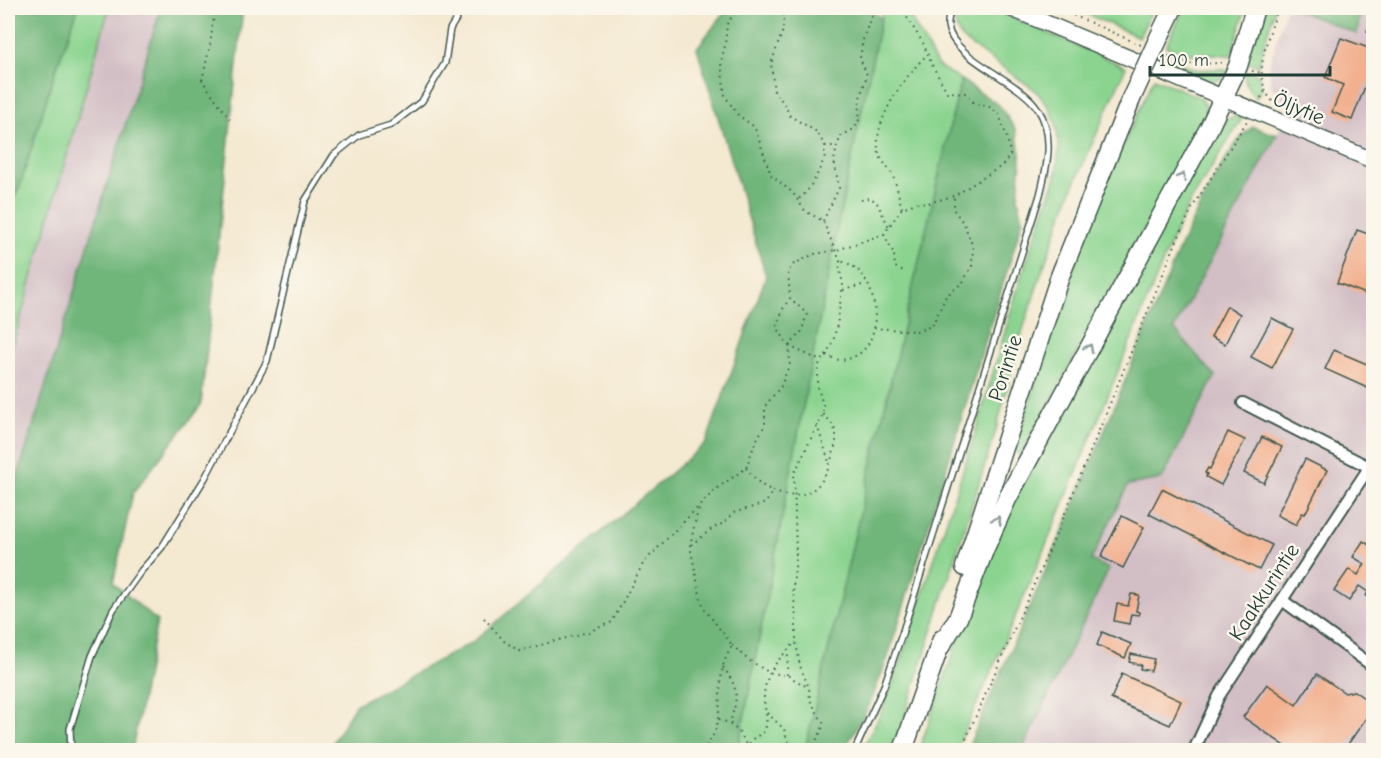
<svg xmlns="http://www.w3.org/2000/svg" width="1381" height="758" viewBox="0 0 1381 758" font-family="'Comic Neue',sans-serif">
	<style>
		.industrial { fill: #d2bec5 }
		.green { fill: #8bd490; stroke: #558862; stroke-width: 1.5 }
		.forest { fill: #70b67a; stroke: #487a57; stroke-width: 1.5 }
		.building { fill: #f2b08f }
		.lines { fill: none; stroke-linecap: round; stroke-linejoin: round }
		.lane-casing { stroke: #3f574c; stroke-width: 8 }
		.street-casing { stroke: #3f574c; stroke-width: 14 }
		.secondary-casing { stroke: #3f574c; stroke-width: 18 }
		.highway-casing { stroke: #3f574c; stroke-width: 21 }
		.path { stroke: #3f574c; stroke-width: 2; stroke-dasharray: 1.5 4.5; stroke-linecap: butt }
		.lane { stroke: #fff; stroke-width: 5 }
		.street { stroke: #fff; stroke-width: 10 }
		.secondary { stroke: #fff; stroke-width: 15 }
		.highway { stroke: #fff; stroke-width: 18 }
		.highway-bridge-casing { stroke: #3f574c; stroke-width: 21; stroke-linecap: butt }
		.highway-bridge { stroke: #fff; stroke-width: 18 }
		.oneway { stroke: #8f9e9a }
		.labels { text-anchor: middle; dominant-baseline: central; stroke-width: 5; stroke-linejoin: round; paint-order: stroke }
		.street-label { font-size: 21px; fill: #1f3d34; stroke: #fbf7ec }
	</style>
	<rect width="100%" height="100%" fill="#fbf7ec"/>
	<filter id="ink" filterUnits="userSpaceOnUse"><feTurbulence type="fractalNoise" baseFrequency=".0167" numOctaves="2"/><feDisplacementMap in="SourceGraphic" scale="12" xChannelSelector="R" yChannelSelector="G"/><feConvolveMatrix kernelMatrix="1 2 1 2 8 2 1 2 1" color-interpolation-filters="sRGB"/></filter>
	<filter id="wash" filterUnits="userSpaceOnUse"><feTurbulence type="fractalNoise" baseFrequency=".008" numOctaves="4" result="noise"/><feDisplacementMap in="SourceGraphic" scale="24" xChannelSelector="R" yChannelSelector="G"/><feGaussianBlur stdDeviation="1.35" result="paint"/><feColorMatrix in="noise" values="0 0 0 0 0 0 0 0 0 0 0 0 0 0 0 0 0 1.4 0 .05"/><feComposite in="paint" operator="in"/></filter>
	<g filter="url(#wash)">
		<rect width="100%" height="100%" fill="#f4e9d1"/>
		<!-- industrial -->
		<g class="industrial">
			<polygon points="78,8 161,8 8,508 8,209 20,186"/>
			<polygon points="1286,8 1293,8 1356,34 1361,8 1373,8 1373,750 1022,750 1109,570 1091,560 1128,485 1162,478 1174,329 1277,135 1288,108 1271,86 1269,66"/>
		</g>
		<!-- green -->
		<g class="green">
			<polygon points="78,8 109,8 8,362 8,209 20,186 53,78"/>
			<polygon points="883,8 910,8 909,15 938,66 961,80 805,750 738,750 838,223"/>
			<path d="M959,8h31l136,59 -56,127 -29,80 -17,52 -28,104 -102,320h-32l20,-39 20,-53 76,-234 43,-147 35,-100 3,-29 -3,-25 -8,-17 -13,-16 -73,-51c-7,-11 -10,-19 -3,-31z"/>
			<polygon points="1073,8 1153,8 1139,37"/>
			<path d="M1184,8h62l-15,48c-26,-6 -38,5 -65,-10z"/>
			<polygon points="1260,8 1275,8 1258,66 1245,62"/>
			<polygon points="1161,57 1197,70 1221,69 1228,71 1219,80 1206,81 1198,78 1160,60"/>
			<path d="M1245,71l14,4 2,14 -5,9c-8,-8 -13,-16 -11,-27z"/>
			<polygon points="1154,78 1201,98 1206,106 1207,115 1022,453 1018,454 1015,449 1063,295 1103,188"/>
			<path d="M1232,117h11l-54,87 -19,40c-69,169 -138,340 -214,506h-37l77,-218 217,-401 9,-9z"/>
		</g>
		<!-- forest -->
		<g class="forest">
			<polygon points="8,8 78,8 53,78 20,186 8,209"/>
			<polygon points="161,8 243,8 201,405 133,493 113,583 157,621 132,750 8,750 8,508"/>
			<polygon points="728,8 868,8 881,18 838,223 738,750 328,750 355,705 473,642 706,443 766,276 697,48"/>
			<polygon points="1293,8 1361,8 1357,34 1300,11"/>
			<polygon points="961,80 999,105 1016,130 1021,159 1018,198 1023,219 888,657 869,706 844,750 805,750"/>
			<path d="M1253,127l24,8 -103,194 41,47 -53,103 -34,6 -37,75 18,9 -87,181h-55l98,-224 115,-279c12,-25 50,-109 73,-120z"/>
		</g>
		<g id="blocks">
			<!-- building -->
			<g class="building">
				<polygon points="1374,17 1374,34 1367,31"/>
				<polygon points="1341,38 1374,50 1374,87 1366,84 1352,120 1332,112 1343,85 1325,77"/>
				<polygon points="1357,230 1374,236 1374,297 1337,283"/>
				<polygon points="1227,306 1240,314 1225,344 1211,337"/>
				<polygon points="1272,318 1293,329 1272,368 1251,357"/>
				<polygon points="1334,350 1374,367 1374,391 1325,369"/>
				<polygon points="1228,432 1245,440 1221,485 1206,477 1207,474 1205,473 1208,468 1210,469"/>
				<polygon points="1262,437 1282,447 1264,483 1244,473"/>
				<polygon points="1305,459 1327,470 1305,514 1302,513 1296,525 1277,515"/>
				<polygon points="1162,489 1272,545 1259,570 1149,514"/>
				<polygon points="1122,516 1144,527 1123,568 1101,557"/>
				<polygon points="1363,541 1374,548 1374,600 1366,596 1368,592 1359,586 1349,601 1334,591 1349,569 1358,575 1365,564 1353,557"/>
				<polygon points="1131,594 1139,595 1136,611 1139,612 1139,615 1131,614 1129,624 1114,621 1117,604 1128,606"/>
				<polygon points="1102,632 1131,644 1125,658 1097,645"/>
				<polygon points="1131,654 1154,659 1151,671 1140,669 1141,665 1129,662"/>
				<polygon points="1122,674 1181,701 1170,725 1111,699"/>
				<polygon points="1317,674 1345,693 1354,691 1374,705 1371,711 1344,750 1291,750 1243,717 1267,684 1296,705"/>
			</g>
		</g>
	</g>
	<g filter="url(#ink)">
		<use href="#blocks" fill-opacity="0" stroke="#3f574c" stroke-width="1.5"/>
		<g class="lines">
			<defs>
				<g id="lane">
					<polyline points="71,750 70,729 92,656 113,610 141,571 162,547 205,478 267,361 305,201 334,155 359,135 391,125 422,101 445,63 450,29 463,8"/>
					<path d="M855,750l29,-64 18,-52 138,-439c7,-28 15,-60 -2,-86 -18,-29 -86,-50 -90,-83 -1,-6 2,-13 3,-18"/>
				</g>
				<g id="street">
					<polyline points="1243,403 1369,467"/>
					<polyline points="1282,600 1374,667"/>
					<polyline points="1194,750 1219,696 1374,460"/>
				</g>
				<polyline id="secondary" points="1010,8 1374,161"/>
				<g id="highway">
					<polyline points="1162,31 1173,8"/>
					<polyline points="965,567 1060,276 1131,99"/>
					<polyline points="938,650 958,618 985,548 1007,499 1209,128 1238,66 1255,8"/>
					<polyline points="903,750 942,639"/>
				</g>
			</defs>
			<!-- lane casing -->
			<use href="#lane" class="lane-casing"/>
			<!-- street casing -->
			<use href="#street" class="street-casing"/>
			<!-- secondary casing -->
			<use href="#secondary" class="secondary-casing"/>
			<!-- highway casing -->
			<use href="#highway" class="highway-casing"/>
			<!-- path -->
			<g class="path">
				<polyline points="215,8 210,46 202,80 231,121"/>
				<polyline points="738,8 727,24 725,46 721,63 725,96 738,115 753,126 756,131 771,175 793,193 805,211 823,221 840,261 839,266 843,284 837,325 834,338 826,355 818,366 818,388 823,405 823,414 794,474 796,556 793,588 796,620 796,642 800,666 809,688 810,700 823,723 822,730 811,750"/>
				<polyline points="783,8 783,30 771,64 774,92 784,103 790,116 817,132 825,146 825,157 816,177 806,193 797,200"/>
				<polyline points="1057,8 1141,45"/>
				<polyline points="1168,56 1189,64 1224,63"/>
				<polyline points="1252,71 1261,73"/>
				<polyline points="1261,98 1265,91"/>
				<path d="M1277,105c-30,-23 -8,-68 1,-97"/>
				<polyline points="825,146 837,146"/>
				<polyline points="861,200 869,198 876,201 889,227"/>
				<path d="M902,208c-3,-10 -5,-22 -9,-32 -3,-7 -10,-13 -13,-20 -12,-30 26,-82 47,-101"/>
				<polyline points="823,221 839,188 834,161 837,146 841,136 854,129 859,120 860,98 867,75 860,58 863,40 870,19 877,8"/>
				<polyline points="884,234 894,254 895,267 904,271"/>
				<polyline points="843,290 866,284"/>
				<polyline points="874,328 918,331 932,326 946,296 963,282 972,266 973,247 964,224 954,210 954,196"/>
				<polyline points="789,346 801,333 807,314 790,298 788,271 794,264 814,254 837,250 884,234 902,208 919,202 928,203 954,196 1003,165 1010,155 1008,141 999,114 988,106 975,104 965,93 947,92 932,65 923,43 901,8"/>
				<polyline points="789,346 821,361"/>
				<path d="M826,355c4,2 9,4 13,5 5,0 10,-1 14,-3 30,-12 26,-64 7,-85 -6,-6 -12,-9 -20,-11"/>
				<polyline points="817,425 829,462"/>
				<path d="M746,468c5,5 10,13 16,17 29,19 58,13 68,-22 7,-22 12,-31 -7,-49"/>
				<path d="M701,504l-5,14 -6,28 11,54 5,11 26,34c-3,7 -8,15 -9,22 -7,32 3,55 -19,83"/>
				<polyline points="691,545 713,528 724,523 733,513 766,503 773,490"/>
				<polyline points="484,618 504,641 519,651 588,632 612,622 644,562 716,489 746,468 755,443 765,425 765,406 781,386 790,363 789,346 777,327 783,309 789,299"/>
				<polyline points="732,645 747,659 770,673 787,675 809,688"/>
				<path d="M723,667c9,13 15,21 12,37 -1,8 -4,10 -4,20"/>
				<polyline points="787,675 788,650"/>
				<polyline points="767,713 784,729 787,740 795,750"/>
				<path d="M719,719c17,7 23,14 29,31"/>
				<path d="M748,750c3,-19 15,-10 18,-24 2,-10 -2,-19 -2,-28 0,-25 16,-41 32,-56"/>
				<polyline points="961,750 1061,523 1175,245 1192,208 1247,121"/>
			</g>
			<!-- lane -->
			<use href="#lane" class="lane"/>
			<!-- street -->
			<use href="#street" class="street"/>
			<!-- secondary -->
			<use href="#secondary" class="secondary"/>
			<!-- highway -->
			<use href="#highway" class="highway"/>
			<defs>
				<polyline id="highway-bridge" points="1131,99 1162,31"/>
			</defs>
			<!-- highway-bridge casing -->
			<use href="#highway-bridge" class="highway-bridge-casing"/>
			<!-- highway-bridge -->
			<use href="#highway-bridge" class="highway-bridge"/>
		</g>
		<!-- one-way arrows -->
		<defs><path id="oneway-chevron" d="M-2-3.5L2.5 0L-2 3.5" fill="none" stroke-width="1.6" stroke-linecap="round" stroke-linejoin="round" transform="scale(1.5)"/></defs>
		<g class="oneway">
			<use href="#oneway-chevron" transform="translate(1182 177) rotate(-61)"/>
			<use href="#oneway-chevron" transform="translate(1089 348) rotate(-62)"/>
			<use href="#oneway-chevron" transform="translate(997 520) rotate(-65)"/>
		</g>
	</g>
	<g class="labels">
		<!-- street labels -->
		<g class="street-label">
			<text transform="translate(1299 108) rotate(23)">Öljytie</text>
			<text transform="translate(1005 368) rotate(-72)">Porintie</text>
			<text transform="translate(1264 592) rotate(-57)">Kaakkurintie</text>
		</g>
	</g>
	<!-- margin -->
	<rect width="1381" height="758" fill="none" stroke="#fbf7ec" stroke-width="30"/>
	<!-- scale -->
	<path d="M1150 66v9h180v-9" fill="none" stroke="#1f3d34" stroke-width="3"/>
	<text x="1159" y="66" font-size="18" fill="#1f3d34" stroke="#fbf7ec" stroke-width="4.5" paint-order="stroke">100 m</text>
</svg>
